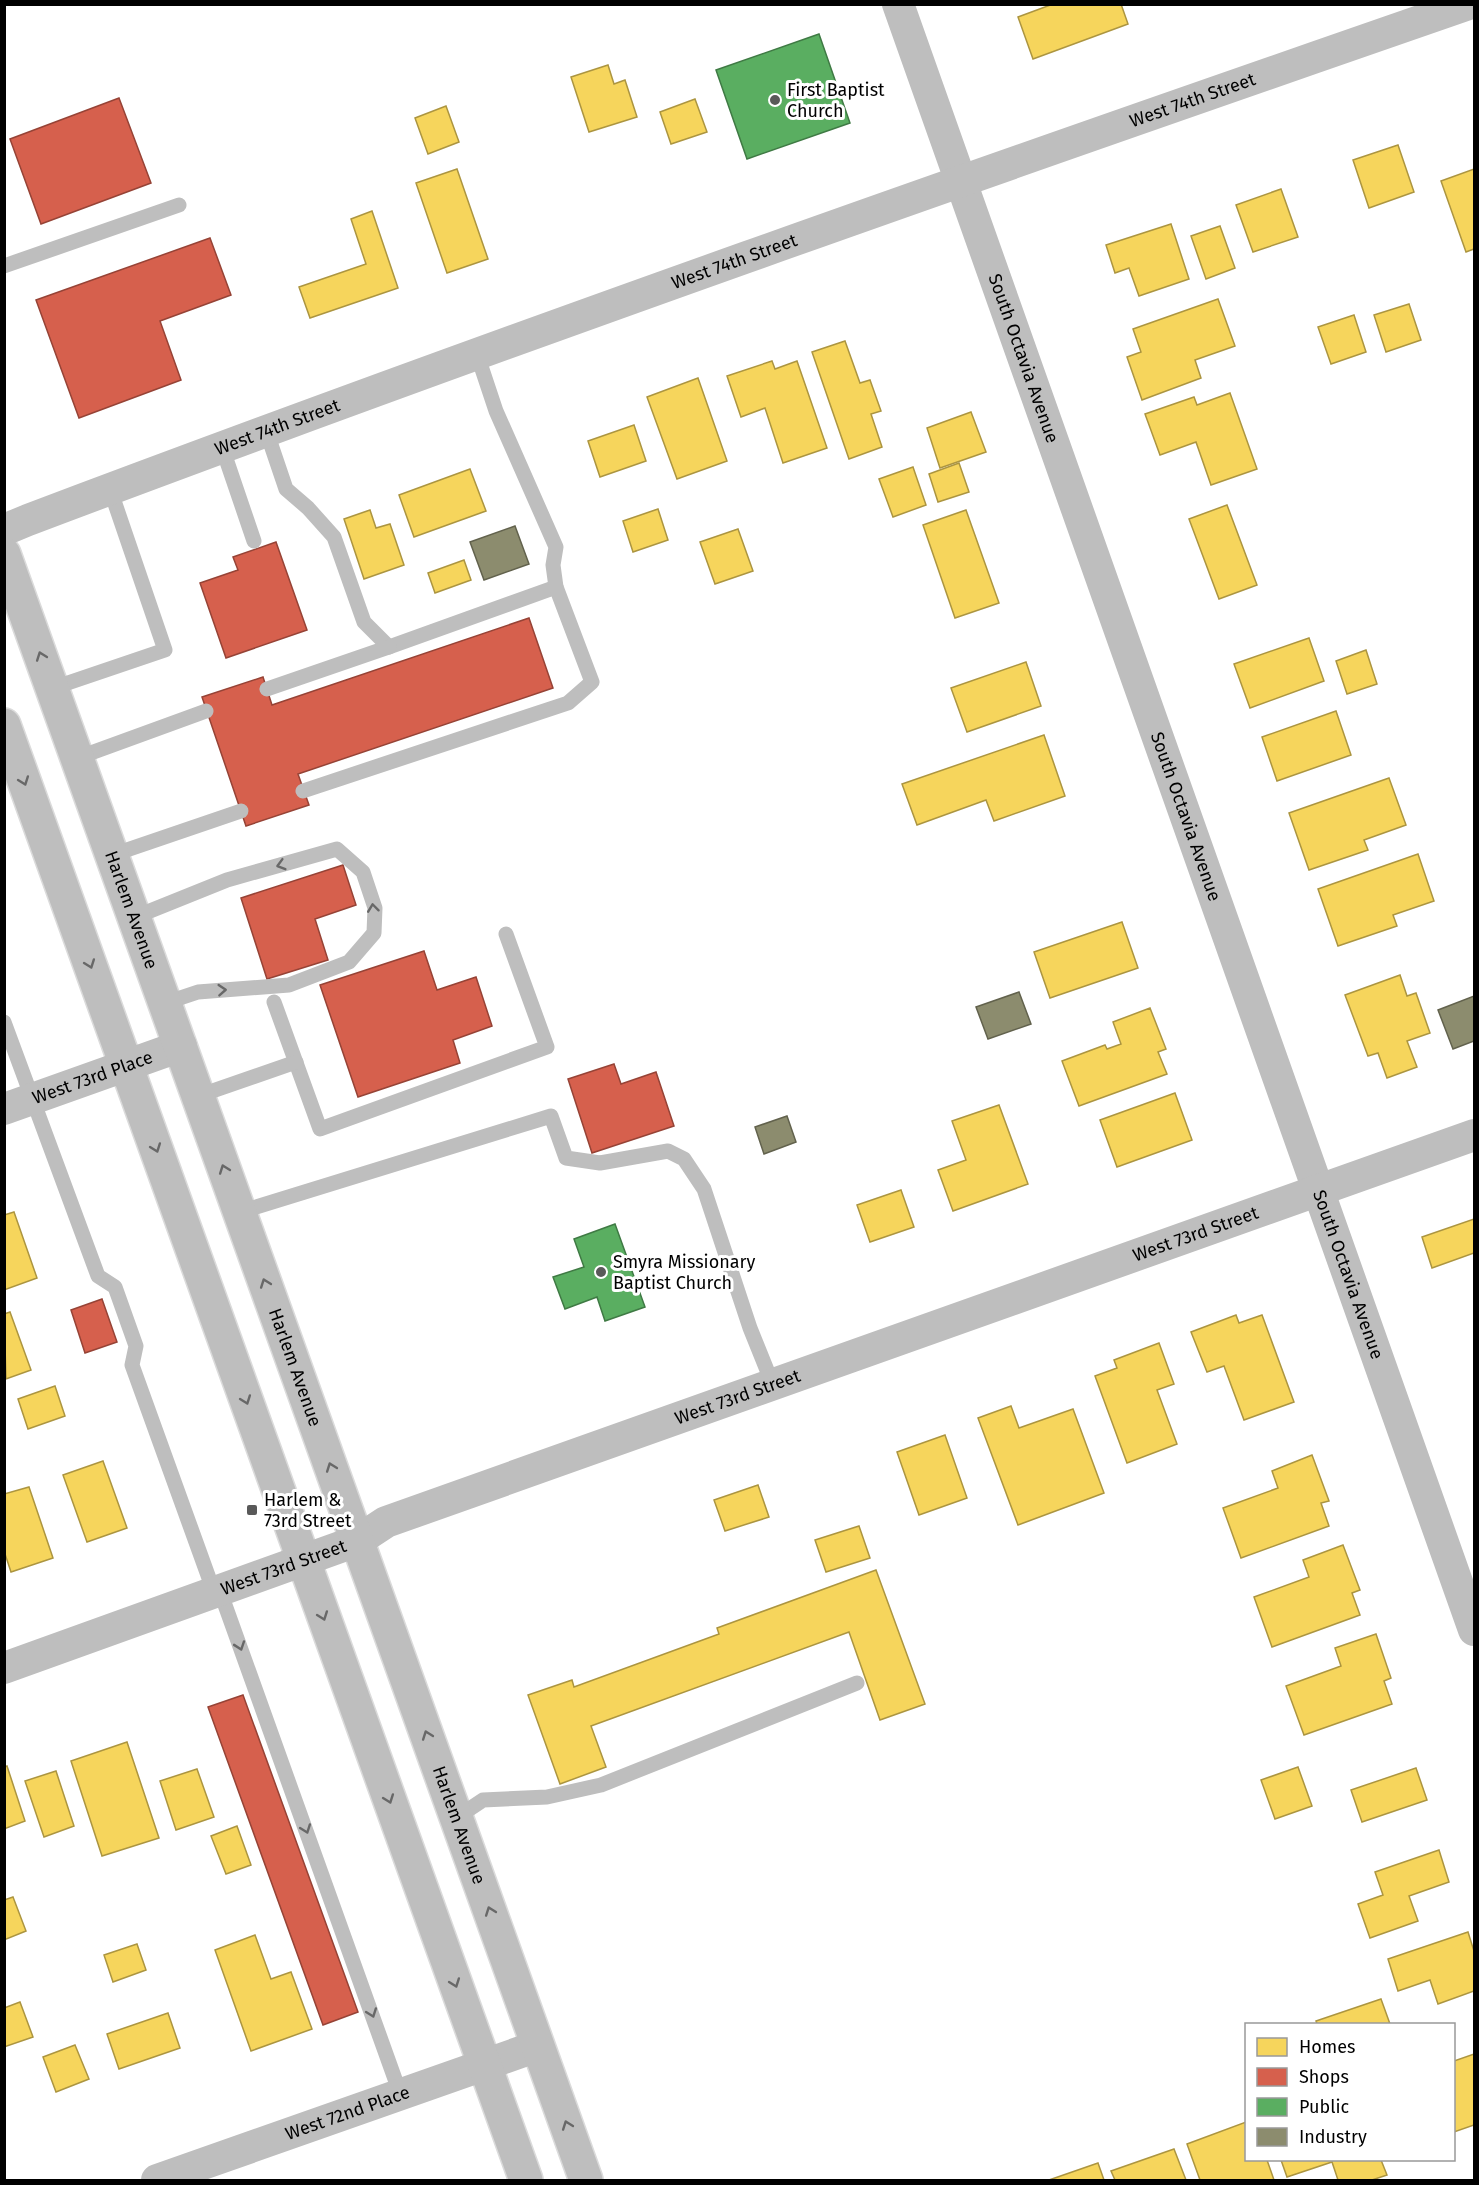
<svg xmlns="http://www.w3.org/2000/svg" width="1479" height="2185" viewBox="0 0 1479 2185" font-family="'Fira Sans',sans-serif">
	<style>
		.homes { fill: #f6d55c; stroke: #ac9540; stroke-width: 1.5 }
		.shops { fill: #d6604d; stroke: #964336; stroke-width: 1.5 }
		.public { fill: #5aae61; stroke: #3f7a44; stroke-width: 1.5 }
		.industry { fill: #8c8c6e; stroke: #62624d; stroke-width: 1.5 }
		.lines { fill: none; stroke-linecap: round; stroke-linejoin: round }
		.primary-casing { stroke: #dbdbdb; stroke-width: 36 }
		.service { stroke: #bebebe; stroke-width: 15 }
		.minor { stroke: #bebebe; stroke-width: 32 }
		.primary { stroke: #bebebe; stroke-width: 33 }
		.oneway { stroke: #686868 }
		.poi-dot { fill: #595959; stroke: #fff; stroke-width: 2 }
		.labels { text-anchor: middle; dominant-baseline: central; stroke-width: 6; stroke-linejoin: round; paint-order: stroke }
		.poi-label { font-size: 18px; fill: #000; stroke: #fff; text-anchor: start }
		.street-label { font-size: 18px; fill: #000; stroke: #fff }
	</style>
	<rect width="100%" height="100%" fill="#fff"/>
	<!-- homes -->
	<g class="homes">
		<polygon points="1053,4 1121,4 1128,24 1033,59 1018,17"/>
		<polygon points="608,65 614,84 625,80 637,117 589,132 571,77"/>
		<polygon points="695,99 707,132 671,144 660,112"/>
		<polygon points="446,106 459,142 428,154 415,118"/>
		<polygon points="1398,145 1414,192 1369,208 1353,160"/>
		<polygon points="457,169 488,259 447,273 416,183"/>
		<polygon points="1474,169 1474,249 1466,252 1441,181"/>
		<polygon points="1281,189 1298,237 1253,252 1236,205"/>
		<polygon points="372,211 398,288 310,318 299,287 366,264 351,219"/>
		<polygon points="1171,224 1189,279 1139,296 1129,268 1115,273 1106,245"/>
		<polygon points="1220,226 1235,268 1206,279 1191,236"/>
		<polygon points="1218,299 1235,346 1195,360 1201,378 1142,400 1127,357 1141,352 1133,329"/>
		<polygon points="1409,304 1421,340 1386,352 1374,315"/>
		<polygon points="1354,315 1366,352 1331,364 1318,327"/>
		<polygon points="845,341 860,383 870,380 881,411 871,414 882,447 849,459 812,352"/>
		<polygon points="772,361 775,369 797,361 827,448 783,463 765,408 741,417 727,376"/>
		<polygon points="698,378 727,461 677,479 647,397"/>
		<polygon points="1230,393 1257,469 1211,485 1196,442 1160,455 1145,414 1194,397 1197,405"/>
		<polygon points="971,412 986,452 940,468 927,428"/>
		<polygon points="634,425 646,461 600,477 588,441"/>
		<polygon points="959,463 969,492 938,502 929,474"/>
		<polygon points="913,467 926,505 893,517 879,479"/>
		<polygon points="470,469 486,511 414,537 399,495"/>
		<polygon points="1227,505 1257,585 1219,599 1189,519"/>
		<polygon points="658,509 668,540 633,552 623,521"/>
		<polygon points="370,510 376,528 390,524 404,565 364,579 344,519"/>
		<polygon points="966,510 999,603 955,618 923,525"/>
		<polygon points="738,529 753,571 715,584 700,542"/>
		<polygon points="464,560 471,580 435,593 428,573"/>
		<polygon points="1309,638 1324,681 1250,708 1234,664"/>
		<polygon points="1366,650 1377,684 1347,694 1336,661"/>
		<polygon points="1026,662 1041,706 967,732 951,688"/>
		<polygon points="1336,711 1351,755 1277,781 1262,737"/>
		<polygon points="1044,735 1065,796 994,821 986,800 917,825 902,784"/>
		<polygon points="1389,778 1406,825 1364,840 1368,850 1309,870 1289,813"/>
		<polygon points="1418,854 1434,901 1393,915 1397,926 1338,946 1318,889"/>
		<polygon points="1122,922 1138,968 1050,998 1034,952"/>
		<polygon points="1400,975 1407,996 1416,993 1430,1033 1407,1041 1417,1067 1387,1078 1378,1053 1368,1056 1345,995"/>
		<polygon points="1150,1008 1166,1049 1158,1052 1167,1074 1079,1106 1062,1061 1105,1045 1107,1049 1121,1044 1113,1022"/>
		<polygon points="1175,1093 1192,1140 1117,1167 1100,1120"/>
		<polygon points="999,1105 1028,1184 953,1211 938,1170 966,1160 952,1121"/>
		<polygon points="901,1190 914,1227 870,1242 857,1205"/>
		<polygon points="14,1212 37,1278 4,1290 4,1215"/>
		<polygon points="1474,1219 1474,1253 1432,1268 1422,1237"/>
		<polygon points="10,1312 31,1370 6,1379 4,1314"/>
		<polygon points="1236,1315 1239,1323 1262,1315 1294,1402 1244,1420 1224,1366 1207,1372 1191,1332"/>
		<polygon points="1159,1343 1174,1384 1157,1390 1177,1444 1127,1463 1095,1376 1117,1368 1114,1360"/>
		<polygon points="55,1386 65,1416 28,1429 18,1399"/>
		<polygon points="1011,1406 1019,1428 1073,1409 1104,1493 1018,1525 978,1418"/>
		<polygon points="945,1435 967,1498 919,1515 897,1452"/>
		<polygon points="1312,1455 1329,1501 1321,1503 1329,1526 1241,1558 1223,1508 1278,1488 1272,1471"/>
		<polygon points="103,1461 127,1528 87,1542 63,1475"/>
		<polygon points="758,1485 769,1517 725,1531 714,1500"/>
		<polygon points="29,1487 53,1558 11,1572 4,1551 4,1494"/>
		<polygon points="859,1526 870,1558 826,1572 815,1540"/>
		<polygon points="1343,1545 1360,1590 1352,1593 1360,1615 1272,1647 1254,1597 1309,1577 1303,1560"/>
		<polygon points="876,1570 925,1704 880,1720 849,1632 591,1726 606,1767 560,1784 528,1695 572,1680 574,1687 719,1634 717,1628"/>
		<polygon points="1376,1634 1391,1678 1384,1681 1392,1704 1304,1735 1286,1686 1341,1666 1335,1648"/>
		<polygon points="127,1742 159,1838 102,1856 71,1761"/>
		<polygon points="7,1766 25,1821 4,1829 4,1767"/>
		<polygon points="1298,1767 1312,1806 1275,1819 1261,1780"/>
		<polygon points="1416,1768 1427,1800 1362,1822 1351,1790"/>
		<polygon points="197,1769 214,1817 176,1830 160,1781"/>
		<polygon points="56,1771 74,1826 44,1837 25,1781"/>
		<polygon points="237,1826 251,1865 226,1874 211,1836"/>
		<polygon points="1439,1850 1449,1882 1409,1896 1418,1921 1370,1938 1358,1904 1383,1895 1375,1872"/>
		<polygon points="13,1897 26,1931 4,1940 4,1900"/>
		<polygon points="1468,1932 1474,1951 1474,1991 1438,2004 1430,1980 1398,1991 1388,1959"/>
		<polygon points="255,1935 271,1979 291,1972 312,2029 251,2051 215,1950"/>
		<polygon points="137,1944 146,1970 113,1982 104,1955"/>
		<polygon points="1381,1999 1390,2024 1317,2024 1316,2021"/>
		<polygon points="20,2002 33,2037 4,2047 4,2008"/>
		<polygon points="168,2013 180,2048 119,2069 107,2034"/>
		<polygon points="75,2045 89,2079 56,2092 43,2057"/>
		<polygon points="1474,2054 1474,2125 1454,2132 1454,2061"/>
		<polygon points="1246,2122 1246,2160 1267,2160 1274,2180 1200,2180 1187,2144"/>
		<polygon points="1174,2149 1186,2180 1115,2180 1111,2171"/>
		<polygon points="1281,2160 1381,2160 1387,2175 1372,2180 1338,2180 1332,2162 1287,2177"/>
		<polygon points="1098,2163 1104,2180 1049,2180"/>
	</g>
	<!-- shops -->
	<g class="shops">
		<polygon points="119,98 151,183 41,224 10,139"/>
		<polygon points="210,238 231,295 160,321 181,380 79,418 36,300"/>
		<polygon points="276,542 307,630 226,658 200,583 238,570 233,557"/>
		<polygon points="529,618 553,688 298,774 309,805 246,826 202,697 263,677 272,705"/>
		<polygon points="343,865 356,905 315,919 328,960 267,979 241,898"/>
		<polygon points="424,951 437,990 476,977 492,1026 453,1040 460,1063 358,1097 320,985"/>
		<polygon points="614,1064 621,1084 656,1072 674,1126 592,1153 568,1079"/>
		<polygon points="102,1299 117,1342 85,1353 71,1310"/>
		<polygon points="243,1695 358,2012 323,2025 208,1707"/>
	</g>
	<!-- public -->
	<g class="public">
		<polygon points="819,34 850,123 747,159 716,70"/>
		<polygon points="615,1224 645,1307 605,1321 597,1297 565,1309 553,1277 584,1267 574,1239"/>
	</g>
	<!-- industry -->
	<g class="industry">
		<polygon points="515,526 529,564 484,580 470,542"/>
		<polygon points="1019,992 1031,1024 988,1039 976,1007"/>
		<polygon points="1474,996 1474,1041 1453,1049 1438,1010"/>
		<polygon points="787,1116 796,1142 764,1154 755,1127"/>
	</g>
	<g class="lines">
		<defs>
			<g id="primary">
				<path id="s6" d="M4,554l582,1626"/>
				<polyline points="4,725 526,2180"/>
			</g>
		</defs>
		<!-- primary casing -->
		<use href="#primary" class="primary-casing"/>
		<!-- service -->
		<g class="service">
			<polyline points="4,266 179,205"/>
			<polyline points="266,430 286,489 308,508 334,537 364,622 389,647 556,587"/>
			<polyline points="222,447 254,541"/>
			<polyline points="53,688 165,650 110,489"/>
			<polyline points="267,689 389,647"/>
			<polyline points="77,758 206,711"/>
			<polyline points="303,791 568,703 592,682 556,587 553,565 556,547 496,411 477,354"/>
			<polyline points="112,855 241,811"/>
			<polyline points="135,917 227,880 337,849 363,872 375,908 374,933 349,962 289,985 198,992 165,1003"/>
			<polyline points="274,1002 320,1129 547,1047 506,934"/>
			<polyline points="4,1022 98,1276 115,1287 136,1346 132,1365 210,1581 220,1591 400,2093"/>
			<polyline points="198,1096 296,1062"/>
			<polyline points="240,1212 551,1116 566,1158 600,1163 668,1151 684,1159 704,1189 750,1328 773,1385"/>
			<polyline points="456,1818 483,1800 547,1797 601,1785 857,1683"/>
		</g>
		<!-- minor -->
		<g class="minor">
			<path id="s1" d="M898,4l576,1626"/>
			<path id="s2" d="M4,530l24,-10c477,-180 959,-349 1441,-516"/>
			<path id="s3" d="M4,1109l177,-63"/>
			<path id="s4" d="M4,1668l353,-127 29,-19 1088,-387"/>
			<path id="s5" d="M157,2180l381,-134"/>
		</g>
		<!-- primary -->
		<use href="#primary" class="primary"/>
	</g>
	<!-- one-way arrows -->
	<defs><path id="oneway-chevron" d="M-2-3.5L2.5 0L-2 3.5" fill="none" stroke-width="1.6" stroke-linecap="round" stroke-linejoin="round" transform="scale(1.5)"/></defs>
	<g class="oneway">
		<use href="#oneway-chevron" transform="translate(41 656) rotate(-110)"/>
		<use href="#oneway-chevron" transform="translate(24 781) rotate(70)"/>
		<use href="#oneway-chevron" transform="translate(281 865) rotate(164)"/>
		<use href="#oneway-chevron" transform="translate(373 908) rotate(-97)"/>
		<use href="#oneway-chevron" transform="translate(90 964) rotate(70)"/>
		<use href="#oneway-chevron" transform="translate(222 990) rotate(-4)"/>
		<use href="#oneway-chevron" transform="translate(156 1148) rotate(70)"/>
		<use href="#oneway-chevron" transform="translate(224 1169) rotate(-110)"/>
		<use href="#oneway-chevron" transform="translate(265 1283) rotate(-110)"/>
		<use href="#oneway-chevron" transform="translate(246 1400) rotate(70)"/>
		<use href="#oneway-chevron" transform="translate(331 1467) rotate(-110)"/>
		<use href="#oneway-chevron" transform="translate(323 1616) rotate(70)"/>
		<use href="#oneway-chevron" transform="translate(240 1646) rotate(71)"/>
		<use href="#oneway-chevron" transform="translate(427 1735) rotate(-110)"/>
		<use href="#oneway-chevron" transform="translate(389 1799) rotate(70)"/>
		<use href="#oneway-chevron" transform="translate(306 1829) rotate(70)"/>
		<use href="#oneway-chevron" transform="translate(490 1911) rotate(-110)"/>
		<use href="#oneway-chevron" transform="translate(455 1983) rotate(70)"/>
		<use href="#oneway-chevron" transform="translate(372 2013) rotate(70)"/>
		<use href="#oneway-chevron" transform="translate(567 2125) rotate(-110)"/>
	</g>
	<!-- markers -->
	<g class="poi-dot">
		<circle cx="775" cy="100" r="6"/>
		<circle cx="601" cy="1272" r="6"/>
		<rect x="246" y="1504" width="12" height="12" rx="3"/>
	</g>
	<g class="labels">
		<!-- poi labels -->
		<g class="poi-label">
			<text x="787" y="90">First Baptist<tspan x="787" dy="21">Church</tspan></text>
			<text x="613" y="1262">Smyra Missionary<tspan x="613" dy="21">Baptist Church</tspan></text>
			<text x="264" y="1500">Harlem &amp;<tspan x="264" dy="21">73rd Street</tspan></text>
		</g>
		<!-- street labels -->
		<g class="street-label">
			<text stroke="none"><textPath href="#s2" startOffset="1264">West 74th Street</textPath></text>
			<text stroke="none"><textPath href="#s2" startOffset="778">West 74th Street</textPath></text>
			<text stroke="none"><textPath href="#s1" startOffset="376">South Octavia Avenue</textPath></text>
			<text stroke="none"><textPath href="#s2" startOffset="292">West 74th Street</textPath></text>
			<text stroke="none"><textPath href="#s1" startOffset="862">South Octavia Avenue</textPath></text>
			<text stroke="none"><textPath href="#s6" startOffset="378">Harlem Avenue</textPath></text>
			<text stroke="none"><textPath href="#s3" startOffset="94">West 73rd Place</textPath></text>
			<text stroke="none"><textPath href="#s4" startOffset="1269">West 73rd Street</textPath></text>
			<text stroke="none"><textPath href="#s1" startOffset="1348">South Octavia Avenue</textPath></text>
			<text stroke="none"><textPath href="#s6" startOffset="864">Harlem Avenue</textPath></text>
			<text stroke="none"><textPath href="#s4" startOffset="783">West 73rd Street</textPath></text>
			<text stroke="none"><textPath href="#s4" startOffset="297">West 73rd Street</textPath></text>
			<text stroke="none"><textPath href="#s6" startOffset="1350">Harlem Avenue</textPath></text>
			<text stroke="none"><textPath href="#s5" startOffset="202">West 72nd Place</textPath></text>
		</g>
	</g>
	<!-- border -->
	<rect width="1479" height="2185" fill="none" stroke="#000000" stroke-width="12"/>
	<!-- legend -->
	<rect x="1245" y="2023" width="210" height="138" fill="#ffffff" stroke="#999999" stroke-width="1.5"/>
	<rect x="1257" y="2038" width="30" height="18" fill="#f6d55c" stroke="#999999" stroke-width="1.5"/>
	<text x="1299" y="2053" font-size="18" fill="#000000">Homes</text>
	<rect x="1257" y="2068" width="30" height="18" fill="#d6604d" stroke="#999999" stroke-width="1.5"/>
	<text x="1299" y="2083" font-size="18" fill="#000000">Shops</text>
	<rect x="1257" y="2098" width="30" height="18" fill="#5aae61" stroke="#999999" stroke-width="1.5"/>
	<text x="1299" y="2113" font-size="18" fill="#000000">Public</text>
	<rect x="1257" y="2128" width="30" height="18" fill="#8c8c6e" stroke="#999999" stroke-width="1.5"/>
	<text x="1299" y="2143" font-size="18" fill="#000000">Industry</text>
</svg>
